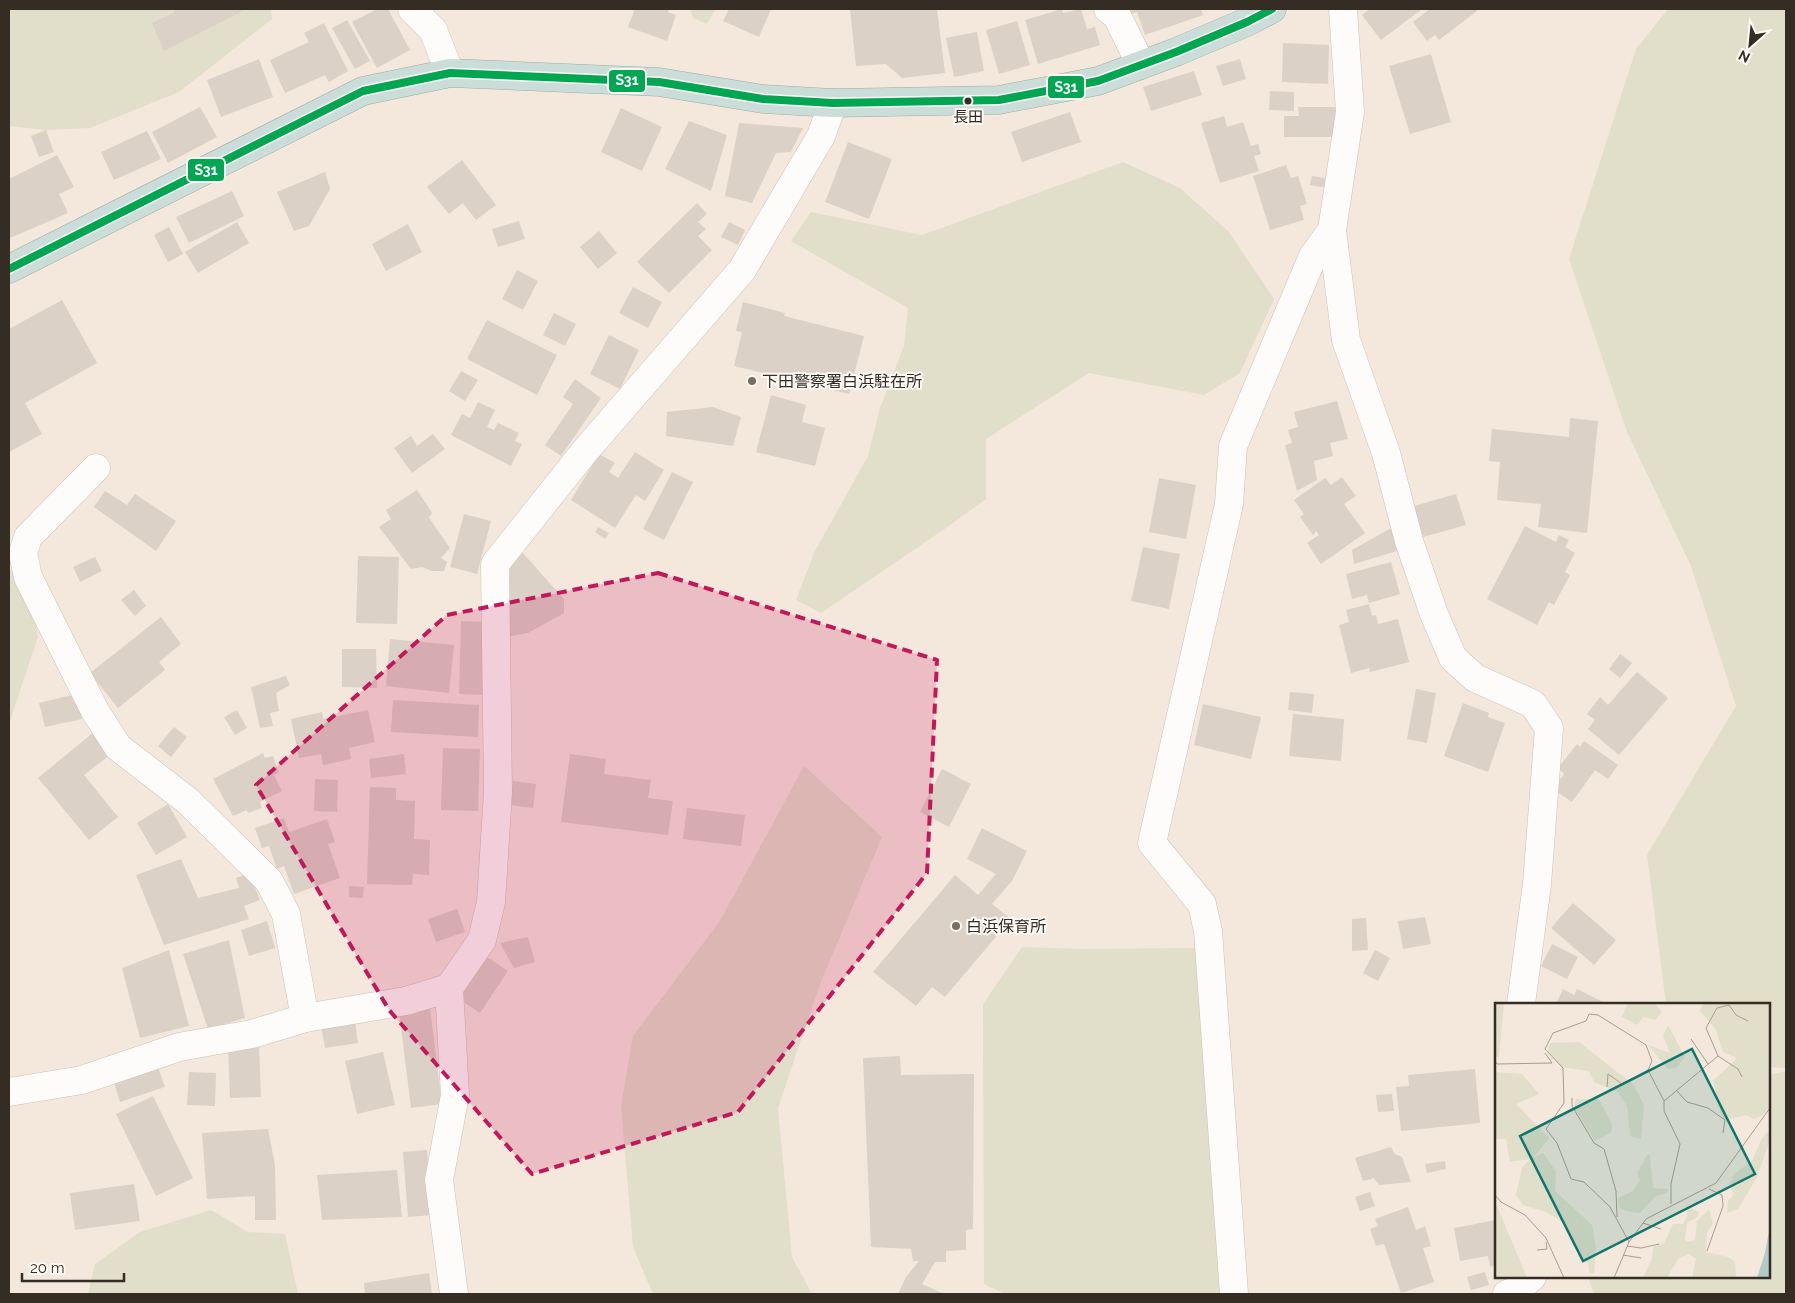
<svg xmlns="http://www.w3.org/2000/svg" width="1795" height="1303" viewBox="0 0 1795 1303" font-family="Raleway,'Noto Sans JP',sans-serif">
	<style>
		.green { fill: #e1deca }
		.building { fill: #dcd1c7 }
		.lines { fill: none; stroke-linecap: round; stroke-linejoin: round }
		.minor-casing { stroke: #cbc2b8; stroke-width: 29 }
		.highway-casing { stroke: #9eada3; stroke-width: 29 }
		.minor { stroke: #fdfcfa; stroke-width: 28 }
		.highway { stroke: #cbddd9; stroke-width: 28 }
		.bus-1-casing { stroke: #fdf9f4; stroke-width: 11 }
		.bus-1 { stroke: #00a651; stroke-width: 8 }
		.marked { fill: #c2185b; fill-opacity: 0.2; stroke: #c2185b; stroke-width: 4; stroke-dasharray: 10 6; stroke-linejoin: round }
		.bus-dot { fill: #352d24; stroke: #fdf9f4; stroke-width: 2 }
		.poi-dot { fill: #786e64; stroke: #fdf9f4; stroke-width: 2 }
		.labels { text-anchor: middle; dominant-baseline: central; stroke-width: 4; stroke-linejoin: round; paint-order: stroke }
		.bus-label { font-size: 15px; fill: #352d24; stroke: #fdf9f4 }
		.poi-label { font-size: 16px; fill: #352d24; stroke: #fdf9f4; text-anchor: start }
		.inset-road { fill: none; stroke: #a89d92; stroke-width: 1 }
		.view { fill: #0f766e; fill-opacity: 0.15; stroke: #0f766e; stroke-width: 2.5 }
		.inset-edge { fill: none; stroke: #352d24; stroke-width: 2.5 }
		.line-badge { stroke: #fdf9f4; stroke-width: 2 }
		.badge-label { font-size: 14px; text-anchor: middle; font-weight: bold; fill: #fff }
	</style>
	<rect width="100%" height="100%" fill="#f4e8dc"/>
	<!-- green -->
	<g class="green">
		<polygon points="9,9 271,9 272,19 179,92 90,128 46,130 9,126"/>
		<polygon points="690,9 716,9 707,24 693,18"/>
		<polygon points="1668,9 1786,9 1786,1068 1769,1067 1769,1004 1666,1004 1647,855 1736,706 1691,566 1627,432 1569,259 1636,49"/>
		<polygon points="1123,162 1180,188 1229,232 1274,299 1240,373 1204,395 1089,373 986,439 986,499 946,528 821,613 796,600 814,553 868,456 880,408 904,346 908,308 791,241 811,212 922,235"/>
		<polygon points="9,570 28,577 38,637 9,724"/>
		<polygon points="804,766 882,837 820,984 778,1108 792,1257 812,1294 653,1294 633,1247 621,1106 633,1036 720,921"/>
		<polygon points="1022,947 1082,949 1195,948 1222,1294 1005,1294 984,1284 983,1004"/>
		<polygon points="1786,1071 1786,1294 1594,1294 1588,1277 1769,1277 1769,1075"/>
		<polygon points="211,1210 248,1232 285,1234 298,1294 88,1294 95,1264 140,1232"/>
	</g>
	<!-- building -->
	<g class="building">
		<polygon points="174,9 247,9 164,51 152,23 175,12"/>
		<polygon points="377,9 388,9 410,50 377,68 352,22"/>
		<polygon points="635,9 669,9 668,12 676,15 667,41 628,27"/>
		<polygon points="729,9 771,9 759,37 723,21"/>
		<polygon points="850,9 937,9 945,73 902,78 886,64 856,66"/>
		<polygon points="1062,9 1063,13 1081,9 1087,29 1095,27 1100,45 1038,64 1025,20"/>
		<polygon points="1127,9 1201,9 1203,15 1145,35 1137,12 1129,15"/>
		<polygon points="1370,9 1422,9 1381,40 1362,15"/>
		<polygon points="1430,9 1476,9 1477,11 1439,40 1435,35 1427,41 1413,22"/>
		<polygon points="347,20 370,61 355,69 332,28"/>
		<polygon points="1017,21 1030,65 999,74 986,30"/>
		<polygon points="324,23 348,71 329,82 325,75 285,93 270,60 309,42 304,33"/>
		<polygon points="977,32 984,71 954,77 946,38"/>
		<polygon points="1283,43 1329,45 1328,84 1282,82"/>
		<polygon points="1431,54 1451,122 1410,134 1389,66"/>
		<polygon points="259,59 273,97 221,117 207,80"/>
		<polygon points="1240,59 1246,79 1223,86 1216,66"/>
		<polygon points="1194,71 1202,95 1151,111 1143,87"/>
		<polygon points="1270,91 1294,92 1294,111 1269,110"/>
		<polygon points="200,107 217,137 168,163 152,132"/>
		<polygon points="1298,107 1336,107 1337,137 1284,137 1284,116 1299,116"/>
		<polygon points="621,108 662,127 642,171 601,152"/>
		<polygon points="1070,112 1081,142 1022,162 1011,132"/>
		<polygon points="1224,116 1227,127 1243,122 1251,146 1258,144 1261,154 1254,156 1259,171 1220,183 1201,123"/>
		<polygon points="689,121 727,135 711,191 665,169"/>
		<polygon points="739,123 803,128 791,152 776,153 752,203 725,196"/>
		<polygon points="46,130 54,152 39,157 31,136"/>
		<polygon points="147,131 161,159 114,180 101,152"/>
		<polygon points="848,142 892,159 869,219 825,202"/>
		<polygon points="57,155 74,187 59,194 68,213 10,238 9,179"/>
		<polygon points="462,160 496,205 476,220 463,203 449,214 427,187"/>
		<polygon points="1286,165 1291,178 1298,176 1307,204 1300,206 1304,220 1270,230 1253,176"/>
		<polygon points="325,172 330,189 309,226 294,231 277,192"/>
		<polygon points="1312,176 1329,179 1328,188 1310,185"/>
		<polygon points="232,191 244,216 189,243 176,217"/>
		<polygon points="697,203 707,214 698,222 706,229 698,236 712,250 669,293 637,262"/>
		<polygon points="519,221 525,239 498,247 492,229"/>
		<polygon points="237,222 249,243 198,273 185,252"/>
		<polygon points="729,222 745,230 738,245 721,237"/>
		<polygon points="408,224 422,252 386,271 372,244"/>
		<polygon points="169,227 183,254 168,262 154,235"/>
		<polygon points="599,231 617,253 598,269 580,247"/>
		<polygon points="517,270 538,281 523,310 502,299"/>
		<polygon points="633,287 662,302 648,328 619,313"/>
		<polygon points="62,300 97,363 25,403 42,434 9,452 9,329"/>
		<polygon points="743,302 785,313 784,316 864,336 849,394 734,366 742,332 736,331"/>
		<polygon points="554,313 576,324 565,346 543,335"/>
		<polygon points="487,320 557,355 537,395 467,359"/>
		<polygon points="609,335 639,350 620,389 590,374"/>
		<polygon points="461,371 478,380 465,401 449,391"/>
		<polygon points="575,379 601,398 561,456 545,445 573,404 563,397"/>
		<polygon points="771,395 806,405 802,422 825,428 815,466 756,452"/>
		<polygon points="1337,401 1348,439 1330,443 1333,456 1314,461 1317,480 1297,491 1285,445 1292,443 1288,430 1298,427 1294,412"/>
		<polygon points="478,402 495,410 487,427 494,430 498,423 519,433 515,441 522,444 511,466 451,435 462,414 470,418"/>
		<polygon points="713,407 741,417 733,446 666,436 667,412"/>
		<polygon points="1570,418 1598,421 1587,533 1538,527 1541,504 1497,500 1500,462 1489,461 1492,429 1569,437"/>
		<polygon points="433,434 445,449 412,473 394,448 411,436 417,446"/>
		<polygon points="635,452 664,470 645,501 636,495 615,528 571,500 599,454 615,463 609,472 618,478"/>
		<polygon points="672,472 693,482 664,540 643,529"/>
		<polygon points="1342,477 1356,496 1344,504 1365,533 1321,564 1307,543 1319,535 1316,531 1313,535 1300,517 1304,514 1294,500 1325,478 1331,485"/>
		<polygon points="1159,478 1196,485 1186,539 1149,532"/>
		<polygon points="417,490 432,513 429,518 450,548 441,558 447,562 444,571 432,571 422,567 411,569 379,527 391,519 386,510"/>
		<polygon points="105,491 127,505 135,494 176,521 156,551 94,507"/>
		<polygon points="1456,494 1466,525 1423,537 1414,506"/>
		<polygon points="464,514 491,521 477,574 450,567"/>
		<polygon points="1525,526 1556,542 1559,535 1569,540 1565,547 1575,553 1565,572 1570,575 1554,605 1549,602 1537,625 1487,599"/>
		<polygon points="598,527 609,533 605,539 595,532"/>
		<polygon points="1391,528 1397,551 1354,564 1352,550"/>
		<polygon points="1143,547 1180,554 1169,609 1131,601"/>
		<polygon points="521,551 564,599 564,613 528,633 506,637 510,567"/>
		<polygon points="358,556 399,557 397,624 356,623"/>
		<polygon points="95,557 102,571 80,582 73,567"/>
		<polygon points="1391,562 1400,594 1369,603 1367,595 1352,599 1346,574"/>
		<polygon points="134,590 146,606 135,616 121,600"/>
		<polygon points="1369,604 1372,616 1376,615 1378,624 1398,619 1409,662 1370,672 1369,668 1351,673 1339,625 1349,622 1346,610"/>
		<polygon points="161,617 181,644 159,662 165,670 118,708 90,673"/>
		<polygon points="461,621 485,622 484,695 459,694"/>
		<polygon points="390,639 454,645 449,693 386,686"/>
		<polygon points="342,649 376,649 377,688 342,687"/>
		<polygon points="1620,654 1632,663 1620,678 1609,669"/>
		<polygon points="1637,672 1668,698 1619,755 1588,729 1595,720 1587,714 1600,697 1608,705"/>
		<polygon points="286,676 290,685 276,693 279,711 270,713 273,726 260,728 251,687"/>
		<polygon points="1416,689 1436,693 1427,743 1407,739"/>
		<polygon points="1290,692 1314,694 1312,713 1288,710"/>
		<polygon points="76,694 82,719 45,727 39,703"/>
		<polygon points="393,700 479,705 478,737 391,732"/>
		<polygon points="1463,703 1489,713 1488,717 1505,723 1488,772 1444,756"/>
		<polygon points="1203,704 1261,717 1251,759 1194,745"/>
		<polygon points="237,710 247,728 235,735 224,717"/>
		<polygon points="368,710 375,742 349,748 351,759 323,765 321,754 299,758 291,719 322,712 323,719"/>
		<polygon points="1293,714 1344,719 1341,761 1289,756"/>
		<polygon points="174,727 187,737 171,757 158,746"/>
		<polygon points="94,732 111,754 84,775 118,817 89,840 38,778"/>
		<polygon points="1584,741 1618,765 1608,779 1595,770 1572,802 1553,789 1564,774 1558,768 1577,744 1580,747"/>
		<polygon points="443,748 480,749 478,811 441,810"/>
		<polygon points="263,753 265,758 273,756 279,773 274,775 282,791 260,802 262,808 248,813 247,810 233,816 213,779"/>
		<polygon points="404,754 406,774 371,778 369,759"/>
		<polygon points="570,754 606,759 604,774 651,780 648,798 673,801 668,835 561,822"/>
		<polygon points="942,769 971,784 949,827 920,812"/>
		<polygon points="315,779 338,780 337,812 314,811"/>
		<polygon points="513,781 536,784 533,808 510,805"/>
		<polygon points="370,787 396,788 396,800 415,801 414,839 430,840 429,875 413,874 412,885 367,884"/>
		<polygon points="168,804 187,837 156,855 137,823"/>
		<polygon points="687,808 745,815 741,846 683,839"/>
		<polygon points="284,818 289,832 327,819 335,842 328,844 340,878 294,894 284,866 277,869 269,846 262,848 255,828"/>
		<polygon points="982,828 1027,851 1012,881 992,904 1011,919 945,997 932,987 916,1006 873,972 955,875 978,895 996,874 967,859"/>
		<polygon points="181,859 198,898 239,888 236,878 249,873 260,900 244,906 249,919 164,945 136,875"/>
		<polygon points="349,886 364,887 363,898 349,897"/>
		<polygon points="1573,903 1616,940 1594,965 1551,928"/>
		<polygon points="457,909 465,932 436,942 428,919"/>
		<polygon points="1425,917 1431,944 1403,949 1398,921"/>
		<polygon points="1366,918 1368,950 1352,951 1352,919"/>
		<polygon points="267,921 275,948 249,956 241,930"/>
		<polygon points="528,937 535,962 514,968 500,943"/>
		<polygon points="229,940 245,1018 208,1029 183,954"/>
		<polygon points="1552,944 1578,957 1567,979 1541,966"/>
		<polygon points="169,950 189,1026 140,1038 122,968"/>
		<polygon points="1375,950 1390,958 1378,981 1363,973"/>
		<polygon points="484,955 508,971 480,1013 456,997"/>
		<polygon points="1563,989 1574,995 1577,989 1607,1004 1556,1004"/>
		<polygon points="430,1008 442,1104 411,1108 399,1012"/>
		<polygon points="355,1021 358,1043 325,1048 321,1026"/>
		<polygon points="259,1046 261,1097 230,1098 228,1047"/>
		<polygon points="383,1052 395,1105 357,1114 345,1061"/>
		<polygon points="900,1056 901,1075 974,1074 973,1229 966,1230 966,1250 946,1251 946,1262 935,1262 922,1284 944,1294 898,1294 906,1277 919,1261 913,1261 911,1249 871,1247 863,1058"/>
		<polygon points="157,1064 165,1087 120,1102 113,1079"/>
		<polygon points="1475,1069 1480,1123 1401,1131 1396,1087 1409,1086 1408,1075"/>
		<polygon points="189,1072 216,1073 215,1106 187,1105"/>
		<polygon points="1392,1094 1394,1111 1378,1112 1376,1095"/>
		<polygon points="153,1096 193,1178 156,1196 116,1114"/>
		<polygon points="268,1129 275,1165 276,1220 255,1220 255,1196 207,1199 202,1133"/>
		<polygon points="1391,1147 1395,1154 1402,1157 1411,1182 1379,1185 1374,1178 1363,1181 1355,1158"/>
		<polygon points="427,1150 432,1215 408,1217 403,1152"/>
		<polygon points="1445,1161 1446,1169 1427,1173 1425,1164"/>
		<polygon points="397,1170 402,1217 322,1220 317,1175"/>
		<polygon points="134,1184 140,1221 75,1230 70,1193"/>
		<polygon points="1370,1192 1375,1206 1360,1211 1355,1197"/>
		<polygon points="1408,1207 1416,1230 1425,1226 1431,1246 1423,1248 1434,1282 1401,1293 1384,1244 1376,1246 1370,1229 1378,1226 1375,1219"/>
		<polygon points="1496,1220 1496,1265 1490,1267 1488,1256 1460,1261 1454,1228"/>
		<polygon points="1485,1272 1489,1285 1471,1290 1467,1277"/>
		<polygon points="429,1273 432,1294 365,1294 364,1283"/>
	</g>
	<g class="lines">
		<defs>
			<g id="minor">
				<polyline points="412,9 433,30 450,73"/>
				<polyline points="1108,9 1117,16 1141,65"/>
				<polyline points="1343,9 1350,112 1332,230 1346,340 1386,453 1409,541 1434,614 1453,658 1475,678 1533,704 1549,728 1537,884 1521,1004"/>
				<polyline points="96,468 28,537 23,553 28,577 95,711 118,747 189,802 269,881 286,914 305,1018"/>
				<polyline points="9,1092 82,1080 179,1047 252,1034 305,1018 406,1001 449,988"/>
				<polyline points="454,1294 439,1180 455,1095 449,988 482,940 491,902 498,792 495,564 585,451 742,270 821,136 833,103"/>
				<polyline points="1234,1294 1208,931 1202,904 1152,843 1229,504 1233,446 1313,256 1332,230"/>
				<polyline points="1507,1294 1515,1291 1532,1277"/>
			</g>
			<polyline id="highway" points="9,269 363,91 450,73 659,82 763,99 833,103 999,100 1098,81 1176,52 1247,22 1272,9"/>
		</defs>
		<!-- minor casing -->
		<use href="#minor" class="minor-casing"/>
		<!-- highway casing -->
		<use href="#highway" class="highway-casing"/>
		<!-- minor -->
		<use href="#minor" class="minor"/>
		<!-- highway -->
		<use href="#highway" class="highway"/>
		<defs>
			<polyline id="bus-1" points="9,269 363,91 450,73 659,82 763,99 833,103 999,100 1098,81 1176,52 1247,22 1272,9"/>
		</defs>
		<!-- bus-1 casing -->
		<use href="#bus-1" class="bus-1-casing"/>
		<!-- bus-1 -->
		<use href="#bus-1" class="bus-1"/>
	</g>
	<!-- marked area -->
	<path class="marked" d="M658,573l279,87 -10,213 -189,239 -206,62 -143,-164 -133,-225 191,-170z"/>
	<!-- markers -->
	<circle class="bus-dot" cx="968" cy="101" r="4.5"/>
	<g class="poi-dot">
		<circle cx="752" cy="381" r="5"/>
		<circle cx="956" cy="926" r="5"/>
	</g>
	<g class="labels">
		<!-- bus labels -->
		<g class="bus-label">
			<text x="968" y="117">長田</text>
		</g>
		<!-- poi labels -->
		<g class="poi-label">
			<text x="762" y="381">下田警察署白浜駐在所</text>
			<text x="966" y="926">白浜保育所</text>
		</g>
	</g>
	<!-- overview -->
	<g transform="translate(1495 1003)">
		<rect width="275" height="275" fill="#f4e8dc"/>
		<path d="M0,0h9l-5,54 -4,-1zM133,0h26l8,9 -7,8 -12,-3 -6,8 -15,-8zM208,0h67v104l-8,9 -8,3 -8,-4 -21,5 -4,-5 -8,-34 24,-23 -14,-6 -7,-22 -16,-19zM173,22l17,32 -9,11 -8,1 -20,-24 22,8 -7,-17zM84,39l55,43 10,20 -3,34 -11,-3 -3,-30 -9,-14 -24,-10 -5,-11 -28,-4 -13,-16 2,-8zM0,69l27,2 17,20 -23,10 33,34 -16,20 10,-5 13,19 -1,19 37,34 4,24 -2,24h-5l-1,-10 -7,-4 -18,-37 -17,-10 -23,-7 -7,-10 6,-27 8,-9 -20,3 -4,-23h-11zM81,96h23l13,26 -1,8 -16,8 -21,-34zM275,127v10l-13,37 -19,32 -11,4 1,-12 6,-7 -5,-9 5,-11 18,-13 10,-23zM152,152h3l3,33 15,1 -1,4 -11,3 -16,17 -14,-2 -7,-4 -1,-9 15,-7 7,-11 -3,-6zM0,198l32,77h-32zM192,203l12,6 -1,5 -11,6 -2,16 2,3 8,-2 2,-19 12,-12 4,14 -6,10 -1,19 22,5 7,5 1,16h-44l4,-19 -7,-5 -11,5 -11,19h-24l9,-20 1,-11 11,-4 9,-19h10l4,-8z" fill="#e1deca"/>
		<path d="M275,223v52h-13l8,-25z" fill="#b0cbc8"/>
		<path class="inset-road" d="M196,36l17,25M0,58l2,3 55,-1 -7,-10M247,74l-4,-8 -20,-13 -12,-28 11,-20 12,-3 7,10 12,6M112,84l1,-13 14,10 26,-14M182,88l10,11 21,6 17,12 -2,13M77,95v8l22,37 10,6 12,42 1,26M169,98l54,-45M0,192l6,7 24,13 21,23 18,40M148,220l18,6M134,239l-19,-35 -26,-25 -13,-3 -14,-36 -11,-14 18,-26 -1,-35 -18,-19 8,-16 33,-12 3,-7 9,1 48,30 6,16 -4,9 16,31v10l16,33 -9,40v20M132,243l14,2 18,-4M42,247l10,-1 -1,-7M212,248l16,-45 -1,-11 -13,-6M128,252l18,3M119,275l15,-36 17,-23 70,-36 54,-75"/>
		<path class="view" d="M197,46l63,125 -172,87 -63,-125z"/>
		<rect width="275" height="275" class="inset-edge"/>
	</g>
	<g class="line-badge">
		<rect x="608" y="69" width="38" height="24" rx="5" fill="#00a651"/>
		<rect x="1047" y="75" width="38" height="24" rx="5" fill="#00a651"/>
		<rect x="187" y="158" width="38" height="24" rx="5" fill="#00a651"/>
	</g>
	<g class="badge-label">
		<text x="627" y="85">S31</text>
		<text x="1066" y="92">S31</text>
		<text x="206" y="175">S31</text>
	</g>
	<!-- border -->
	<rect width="1795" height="1303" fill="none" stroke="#352d24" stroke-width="20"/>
	<!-- north arrow -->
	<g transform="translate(1750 45) rotate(207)" stroke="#fdf9f4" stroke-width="4" paint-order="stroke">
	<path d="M0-4L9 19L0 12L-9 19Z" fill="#352d24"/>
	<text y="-8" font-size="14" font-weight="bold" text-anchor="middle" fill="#352d24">N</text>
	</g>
	<!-- scale -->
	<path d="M22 1273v8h102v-8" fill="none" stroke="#352d24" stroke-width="2.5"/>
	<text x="30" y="1273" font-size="15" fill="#352d24" stroke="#fdf9f4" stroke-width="4" paint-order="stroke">20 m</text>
</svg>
